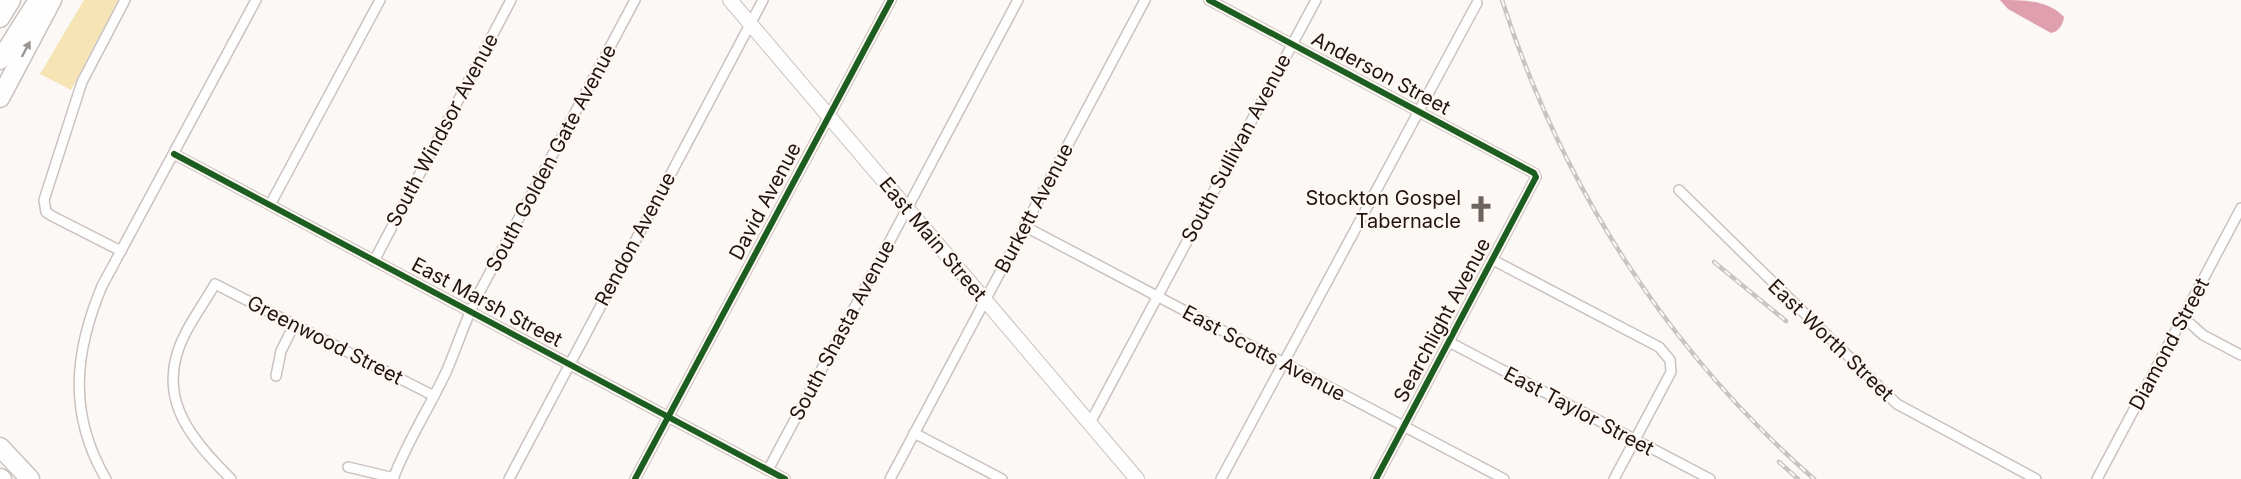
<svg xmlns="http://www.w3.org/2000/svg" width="2241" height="479" viewBox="0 0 2241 479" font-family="Inter,sans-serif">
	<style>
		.green { fill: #f6e4b5 }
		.water { fill: #e09fae }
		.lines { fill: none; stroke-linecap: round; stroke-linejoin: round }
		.street-casing { stroke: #cac2be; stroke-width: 12 }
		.secondary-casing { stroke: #cac2be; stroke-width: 16 }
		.highway-casing { stroke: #cac2be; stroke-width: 21 }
		.street { stroke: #fefefe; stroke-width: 9 }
		.secondary { stroke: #fefefe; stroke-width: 14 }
		.highway { stroke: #fefefe; stroke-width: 18 }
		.rail-casing { stroke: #c6c5c4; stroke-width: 4.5 }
		.rail { stroke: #fef7f3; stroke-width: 2; stroke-dasharray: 7; stroke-linecap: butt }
		.cycleway-casing { stroke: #fef7f3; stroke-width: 10 }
		.cycleway { stroke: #1b5e20; stroke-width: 6 }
		.oneway { fill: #9a9592 }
		.labels { text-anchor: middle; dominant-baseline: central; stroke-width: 4.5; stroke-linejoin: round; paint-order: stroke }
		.street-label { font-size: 20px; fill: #20140d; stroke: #fef7f3 }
		.poi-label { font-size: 20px; fill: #20140d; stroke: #fef7f3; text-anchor: end }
	</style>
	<rect width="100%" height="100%" fill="#fbf8f6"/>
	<!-- green -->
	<polygon class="green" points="84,0 118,0 71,90 40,74"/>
	<!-- water -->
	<path class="water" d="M2000,0c24,0 48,0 64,17 -1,7 -5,15 -13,16l-43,-24z"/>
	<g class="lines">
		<defs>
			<g id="street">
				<polyline points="1209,0 1534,173 1536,177 1376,479"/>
				<polyline points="174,154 785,479"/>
				<polyline points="1679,190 1897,404 2036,479"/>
				<polyline points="270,205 380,0"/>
				<polyline points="1024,226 1504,479"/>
				<polyline points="121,251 52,216 46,212 44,200 82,82 125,0"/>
				<polyline points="1493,260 1659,347 1670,360 1671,372 1614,479"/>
				<polyline points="374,261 511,0"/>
				<polyline points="2183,317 2203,335 2241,355"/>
				<polyline points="1449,342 1710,479"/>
				<polyline points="276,376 281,351 294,325"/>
				<polyline points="1090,423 1316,0"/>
				<polyline points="914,433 1002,479"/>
				<polyline points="348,467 394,478"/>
				<polyline points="768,470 1018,0"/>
				<path d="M106,479c-38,-65 -32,-126 -4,-193l154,-286"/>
				<path d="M231,479c-43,-43 -78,-85 -45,-147 9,-17 20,-32 29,-48l219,112"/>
				<path d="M393,479c14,-38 37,-72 54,-109 11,-26 19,-52 32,-77l156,-293"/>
				<polyline points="509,479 763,0"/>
				<polyline points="635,479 891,0"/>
				<polyline points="890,479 1145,0"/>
				<polyline points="1221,479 1477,3"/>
				<polyline points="2097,479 2241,208"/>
			</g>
			<polyline id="secondary" points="730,0 1137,479"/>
			<g id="highway">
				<polyline points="0,18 11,0"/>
				<polyline points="0,60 38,0"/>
				<polyline points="0,98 52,0"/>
				<polyline points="0,447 30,479"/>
				<polyline points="0,478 2,479"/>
			</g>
		</defs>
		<!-- street casing -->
		<use href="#street" class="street-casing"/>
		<!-- secondary casing -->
		<use href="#secondary" class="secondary-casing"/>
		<!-- highway casing -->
		<use href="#highway" class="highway-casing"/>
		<!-- street -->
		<use href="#street" class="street"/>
		<!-- secondary -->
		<use href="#secondary" class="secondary"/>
		<!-- highway -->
		<use href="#highway" class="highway"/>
		<defs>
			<g id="rail">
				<path d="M1502,0c60,186 165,350 312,479"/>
				<polyline points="1714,262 1786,321"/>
				<polyline points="1779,462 1798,479"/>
			</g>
		</defs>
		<!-- rail casing -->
		<use href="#rail" class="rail-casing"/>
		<!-- rail -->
		<use href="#rail" class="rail"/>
		<defs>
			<g id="cycleway">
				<polyline points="1209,0 1534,173 1536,177 1376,479"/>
				<polyline points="174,154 785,479"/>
				<polyline points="635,479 891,0"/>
			</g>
		</defs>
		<!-- cycleway casing -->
		<use href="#cycleway" class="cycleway-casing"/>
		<!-- cycleway -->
		<use href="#cycleway" class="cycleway"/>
	</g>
	<!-- one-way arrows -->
	<defs><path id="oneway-solid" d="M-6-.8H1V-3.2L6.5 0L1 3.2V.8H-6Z" transform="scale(1.5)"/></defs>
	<use class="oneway" href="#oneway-solid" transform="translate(26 49) rotate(-62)"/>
	<!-- icons -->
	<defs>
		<symbol id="church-bare" viewBox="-9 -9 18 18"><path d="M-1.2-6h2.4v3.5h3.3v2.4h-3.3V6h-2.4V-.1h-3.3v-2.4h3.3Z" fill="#6d645f" stroke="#fef7f3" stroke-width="2.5" paint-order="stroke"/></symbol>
	</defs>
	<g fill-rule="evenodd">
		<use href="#church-bare" x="1462" y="190" width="38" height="38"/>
	</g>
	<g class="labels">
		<!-- street labels -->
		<g class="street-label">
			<text transform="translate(1381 73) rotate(28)">Anderson Street</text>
			<text transform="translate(442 130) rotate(-62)">South Windsor Avenue</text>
			<text transform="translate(1236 148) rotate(-62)">South Sullivan Avenue</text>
			<text transform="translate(551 158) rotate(-62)">South Golden Gate Avenue</text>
			<text transform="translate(765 201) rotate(-62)">David Avenue</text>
			<text transform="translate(1034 208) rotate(-62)">Burkett Avenue</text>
			<text transform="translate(635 239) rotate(-62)">Rendon Avenue</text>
			<text transform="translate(933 239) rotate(50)">East Main Street</text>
			<text transform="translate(487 302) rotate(28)">East Marsh Street</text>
			<text transform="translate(1442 320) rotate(-62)">Searchlight Avenue</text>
			<text transform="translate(842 330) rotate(-62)">South Shasta Avenue</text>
			<text transform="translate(325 340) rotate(27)">Greenwood Street</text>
			<text transform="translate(1831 340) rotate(44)">East Worth Street</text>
			<text transform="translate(2169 344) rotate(-62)">Diamond Street</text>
			<text transform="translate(1264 353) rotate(28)">East Scotts Avenue</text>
			<text transform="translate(1579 411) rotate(28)">East Taylor Street</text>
		</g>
		<!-- poi labels -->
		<g class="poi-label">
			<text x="1461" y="198">Stockton Gospel<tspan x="1461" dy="23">Tabernacle</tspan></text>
		</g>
	</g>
</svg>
